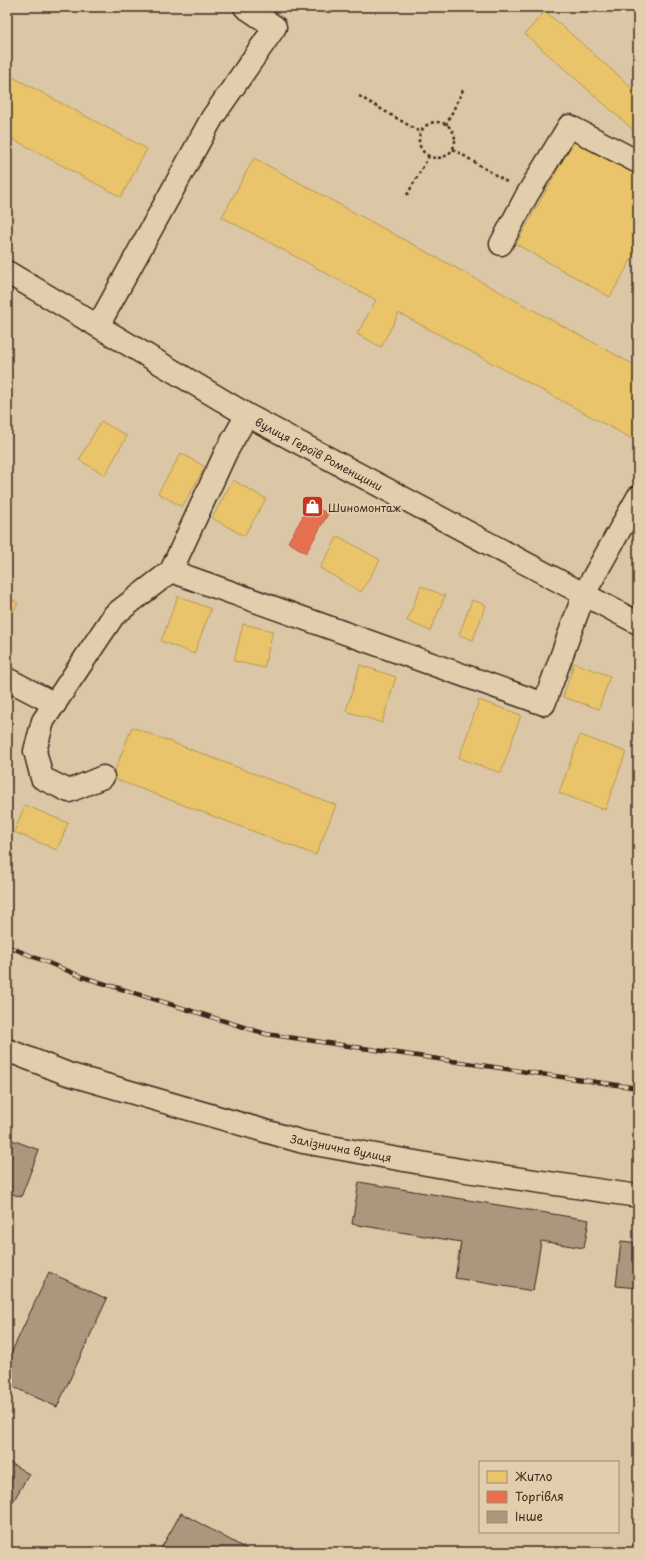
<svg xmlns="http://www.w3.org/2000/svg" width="645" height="1559" viewBox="0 0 645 1559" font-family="'Playpen Sans',sans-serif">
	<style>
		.homes { fill: #e9c46a; stroke: #b59653 }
		.shops { fill: #e76f51; stroke: #b35a42 }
		.building { fill: #aa977d; stroke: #3b2a1e }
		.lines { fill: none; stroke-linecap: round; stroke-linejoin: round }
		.minor-casing { stroke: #3b2a1e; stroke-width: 25 }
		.path { stroke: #3b2a1e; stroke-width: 2.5; stroke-dasharray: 3 3; stroke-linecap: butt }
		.minor { stroke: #e2ceac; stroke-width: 22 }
		.rail-casing { stroke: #3b2a1e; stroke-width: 4.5 }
		.rail { stroke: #e2ceac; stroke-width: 3; stroke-dasharray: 9; stroke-linecap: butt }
		.labels { text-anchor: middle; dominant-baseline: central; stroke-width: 4; stroke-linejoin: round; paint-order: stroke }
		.street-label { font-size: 11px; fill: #3b2a1e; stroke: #e2ceac }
		.poi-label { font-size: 11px; fill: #3b2a1e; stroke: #e2ceac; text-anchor: start }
	</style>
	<rect width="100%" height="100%" fill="#dbc7a6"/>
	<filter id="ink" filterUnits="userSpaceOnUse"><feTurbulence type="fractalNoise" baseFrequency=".025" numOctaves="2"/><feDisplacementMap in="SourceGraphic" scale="8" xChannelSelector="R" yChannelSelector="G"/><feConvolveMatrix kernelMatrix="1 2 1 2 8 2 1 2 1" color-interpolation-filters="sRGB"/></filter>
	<g filter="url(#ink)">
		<!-- homes -->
		<g class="homes">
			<polygon points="545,11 638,93 638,134 525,34"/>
			<polygon points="7,74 147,149 121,197 7,136"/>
			<polygon points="575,139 638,175 638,248 610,297 516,244"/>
			<polygon points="254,158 638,367 638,442 399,313 381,347 357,334 376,300 222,217"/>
			<polygon points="101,421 127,436 105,475 79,460"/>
			<polygon points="181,453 205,467 182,507 158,493"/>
			<polygon points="233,480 266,499 244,536 212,518"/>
			<polygon points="338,536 380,560 361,592 320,568"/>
			<polygon points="421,586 445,596 430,631 407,621"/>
			<polygon points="178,596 211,609 194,654 161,641"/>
			<polygon points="7,597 18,603 7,622"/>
			<polygon points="472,600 486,605 473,640 459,635"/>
			<polygon points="243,624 273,631 264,668 234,661"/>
			<polygon points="574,663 610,676 599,709 563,697"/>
			<polygon points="360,665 396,677 382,723 346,711"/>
			<polygon points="479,700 521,715 501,773 459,758"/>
			<polygon points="132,727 336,805 316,855 112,778"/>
			<polygon points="580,735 626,752 605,810 559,793"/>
			<polygon points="25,805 68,823 57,850 14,832"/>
		</g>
		<!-- shops -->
		<polygon class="shops" points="310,504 328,514 306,553 288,542"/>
		<!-- building -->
		<g class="building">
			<polygon points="7,1138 39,1150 21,1197 7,1192"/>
			<polygon points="359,1182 589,1220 584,1248 541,1241 533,1291 455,1278 461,1242 352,1224"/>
			<polygon points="621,1241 638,1243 638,1288 616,1286"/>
			<polygon points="49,1272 107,1299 57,1407 7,1384 7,1362"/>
			<polygon points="7,1461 29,1474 7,1512"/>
			<polygon points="181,1513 252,1552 159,1552"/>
		</g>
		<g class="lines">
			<defs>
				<g id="minor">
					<polyline points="501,244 527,195 569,126 638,162"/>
					<polyline points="7,272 247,415 638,623"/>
					<polyline points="98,326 212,118 275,27 245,7"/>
					<polyline points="171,571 544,704 584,594 638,497"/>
					<polyline points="7,679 55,704"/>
					<polyline points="103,777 69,791 42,778 35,751 43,721 114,615 171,571 226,452 247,415"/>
					<polyline points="7,1050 68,1074 303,1142 466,1171 638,1196"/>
				</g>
			</defs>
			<!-- minor casing -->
			<use href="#minor" class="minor-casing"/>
			<!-- path -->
			<g class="path">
				<polyline points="359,96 420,132"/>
				<circle cx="437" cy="140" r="18"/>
				<polyline points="446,125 463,90"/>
				<polyline points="453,149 507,182"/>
				<polyline points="407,195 429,156"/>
			</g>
			<!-- minor -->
			<use href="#minor" class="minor"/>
			<defs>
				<polyline id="rail" points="7,946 83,977 266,1034 638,1088"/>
			</defs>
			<!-- rail casing -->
			<use href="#rail" class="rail-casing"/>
			<!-- rail -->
			<use href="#rail" class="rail"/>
		</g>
	</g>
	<!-- icons -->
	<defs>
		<symbol id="shop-square" viewBox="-11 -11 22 22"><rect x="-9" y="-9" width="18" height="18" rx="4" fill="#c8321e" stroke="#e2ceac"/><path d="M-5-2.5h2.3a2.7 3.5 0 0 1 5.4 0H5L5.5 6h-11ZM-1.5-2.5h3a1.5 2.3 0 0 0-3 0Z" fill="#fff"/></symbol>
	</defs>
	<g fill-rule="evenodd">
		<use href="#shop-square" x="300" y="494" width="25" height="25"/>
	</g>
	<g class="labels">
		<!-- street labels -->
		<g class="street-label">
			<text transform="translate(319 454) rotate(28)">вулиця Героїв Роменщини</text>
			<text transform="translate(341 1148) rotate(11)">Залізнична вулиця</text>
		</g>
		<!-- poi labels -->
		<g class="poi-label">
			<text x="328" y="507">Шиномонтаж</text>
		</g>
	</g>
	<!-- margin -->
	<rect width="645" height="1559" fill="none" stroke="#e2ceac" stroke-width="24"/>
	<rect x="12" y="12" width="621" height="1535" fill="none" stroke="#3b2a1e" stroke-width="1.5" filter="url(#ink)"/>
	<!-- legend -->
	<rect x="479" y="1461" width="140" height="72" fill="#e2ceac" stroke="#9f8c73"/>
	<rect x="487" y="1471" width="20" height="12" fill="#e9c46a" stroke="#9f8c73"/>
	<text x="515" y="1481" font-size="12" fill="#3b2a1e">Житло</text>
	<rect x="487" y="1491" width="20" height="12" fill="#e76f51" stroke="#9f8c73"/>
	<text x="515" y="1501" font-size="12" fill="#3b2a1e">Торгівля</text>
	<rect x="487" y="1511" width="20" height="12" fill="#aa977d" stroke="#9f8c73"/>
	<text x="515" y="1521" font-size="12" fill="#3b2a1e">Інше</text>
</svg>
